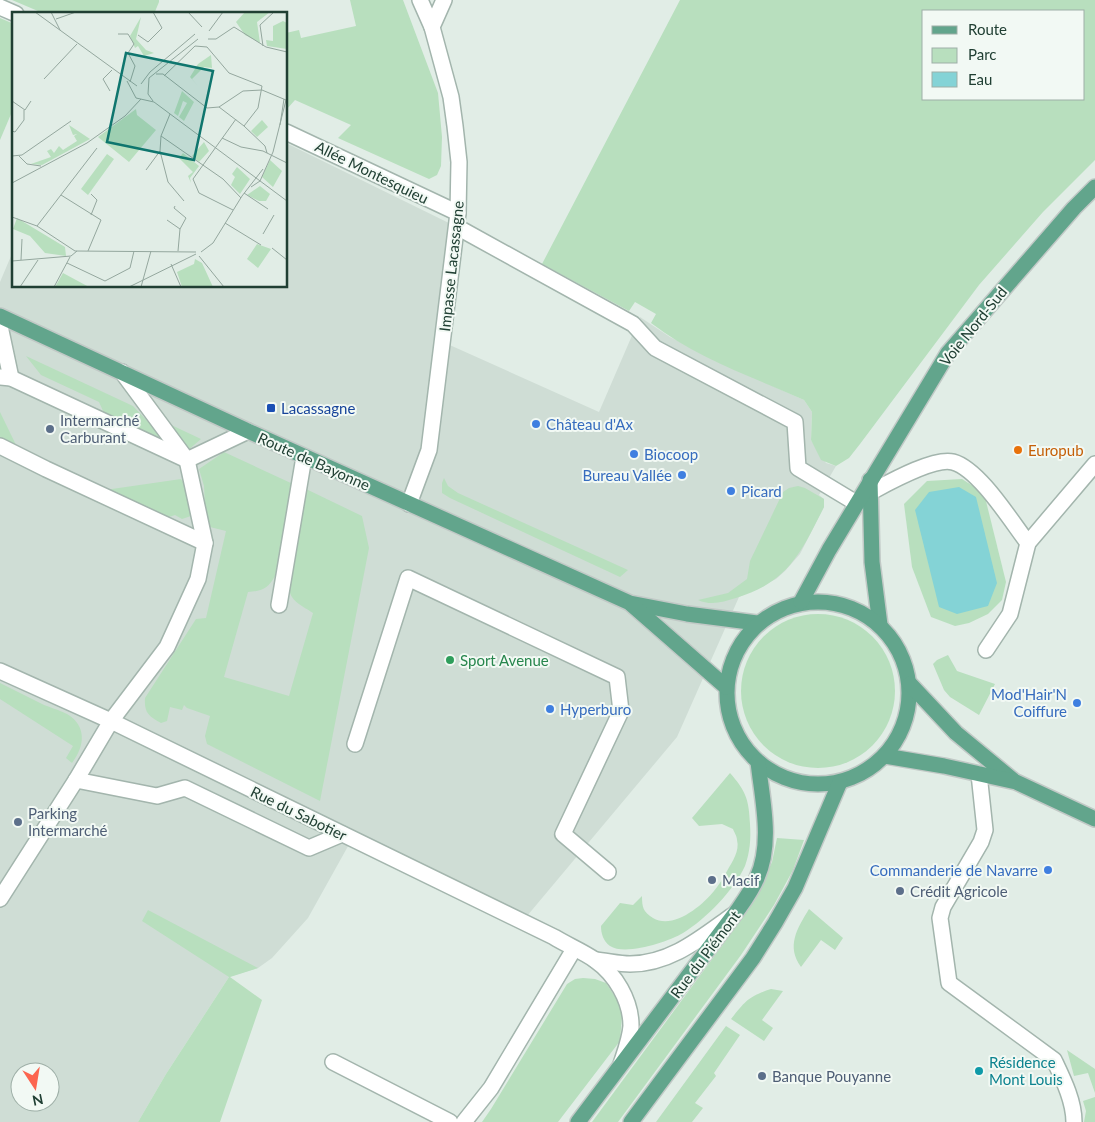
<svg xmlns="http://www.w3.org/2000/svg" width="1095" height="1122" viewBox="0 0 1095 1122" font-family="Lato,sans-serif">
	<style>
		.built { fill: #cfddd5; fill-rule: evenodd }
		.green { fill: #b8dfbe; fill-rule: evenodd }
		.water { fill: #84d3d6 }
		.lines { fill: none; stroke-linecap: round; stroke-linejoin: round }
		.minor-casing { stroke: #a3b5ad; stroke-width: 18 }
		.major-casing { stroke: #c1c9c6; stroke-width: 18 }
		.minor { stroke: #fff; stroke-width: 15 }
		.major { stroke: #62a58c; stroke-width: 15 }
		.transit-dot { fill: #1a4fb4; stroke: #f2f9f4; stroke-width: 2 }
		.shop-dot { fill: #3f7fe0; stroke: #f2f9f4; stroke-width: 2 }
		.service-dot { fill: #5c6f8a; stroke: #f2f9f4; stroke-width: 2 }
		.food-dot { fill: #e8710a; stroke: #f2f9f4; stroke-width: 2 }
		.leisure-dot { fill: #2e9e5b; stroke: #f2f9f4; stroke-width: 2 }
		.culture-dot { fill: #0f9aa8; stroke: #f2f9f4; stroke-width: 2 }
		.labels { text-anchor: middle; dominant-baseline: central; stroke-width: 4; stroke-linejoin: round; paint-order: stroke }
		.street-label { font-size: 15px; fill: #203f33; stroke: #f2f9f4 }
		.transit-label { font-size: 15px; fill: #164399; stroke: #f2f9f4; text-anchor: start }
		.service-label { font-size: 15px; fill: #4e5e75; stroke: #f2f9f4; text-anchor: start }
		.shop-label { font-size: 15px; fill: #366cbe; stroke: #f2f9f4; text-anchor: start }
		.food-label { font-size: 15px; fill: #c56008; stroke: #f2f9f4; text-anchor: start }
		.leisure-label { font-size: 15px; fill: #27864d; stroke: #f2f9f4; text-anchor: start }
		.culture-label { font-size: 15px; fill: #0d838f; stroke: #f2f9f4; text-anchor: start }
		.inset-road { fill: none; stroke: #94a79e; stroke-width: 1 }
		.view { fill: #0f766e; fill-opacity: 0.15; stroke: #0f766e; stroke-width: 2.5 }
		.inset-edge { fill: none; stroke: #203f33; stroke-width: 2.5 }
	</style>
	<rect width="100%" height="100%" fill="#e1ede6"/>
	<!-- built -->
	<path class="built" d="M286,143l171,84 -14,115 156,70 41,-95 30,20 56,28 78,35 8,12 -1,28 15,23 10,3 -17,29 5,4v8l-24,47 -15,17 -9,8 -37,18 -62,140 -155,185 -170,-83 -44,79 -36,40 -14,10 -29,9 -63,97 -28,48h-138v-840l14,-33v37h272zM20,1072h30v30h-30z"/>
	<!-- green -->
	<g class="green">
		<polygon points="12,0 159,0 159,2 154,14 45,14"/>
		<polygon points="350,0 403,0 438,93 442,137 441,166 437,175 429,179 338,138 351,125 295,100 286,110 286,33 299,30 301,38 356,26"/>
		<path d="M680,0h415v160l-52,52 -64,73 -119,159 -11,14 -13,8 -15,-6 -10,-20 1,-28 -8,-12c-51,-23 -108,-42 -153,-77l5,-9 -21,-12 -6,9 -87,-47zM924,11h160v88h-160z"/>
		<polygon points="0,18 14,24 14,107 0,140"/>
		<polygon points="26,356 133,406 154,428 165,444 110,418 104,413 99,402 41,375"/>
		<polygon points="0,412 17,447 0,439"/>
		<polygon points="167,423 201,439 187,451"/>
		<path d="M224,452l69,32 -18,92c-7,13 -13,15 -27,16l-24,85 65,19 24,-83c-10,-7 -22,-11 -24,-24l17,-100 56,27 7,32 -49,253 -113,-57 -2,-8 5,-20 -23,-8 -3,-3 -2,5 -12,-3 -3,14 -6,2c-13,-7 -17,-11 -16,-25l51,-79 10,-1 20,-87 -20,-5 -2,-40 -5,-17z"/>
		<polygon points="444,478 448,486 458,493 628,570 620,577 450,498 442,493 442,483"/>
		<path d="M181,479c7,10 13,25 10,37l-9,3 -7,-4 -9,3 -61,-28z"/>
		<polygon points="962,479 984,493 1006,582 1002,600 988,614 969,623 955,626 931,617 912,567 904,504 927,481"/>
		<path d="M798,486l7,2 19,11v8c-23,45 -35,75 -88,91 -13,4 -25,8 -38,2l30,-7 19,-14 3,-18 33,-69 6,-4z"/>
		<circle cx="818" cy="691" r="77"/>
		<polygon points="948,655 957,671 995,684 979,715 950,697 944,690 933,664 937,660"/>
		<path d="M0,683c14,7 28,14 42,21 7,3 17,6 25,10 20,12 18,32 5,49l-6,-5 7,-12 -73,-47z"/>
		<path d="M730,773c16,18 19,27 20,51 1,15 0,28 -5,42 -11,24 -39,53 -62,67 -15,9 -58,23 -73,13 -7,-5 -9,-13 -9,-20l19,-23 13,2 9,-9c0,11 1,16 11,22 20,12 49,-12 61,-27 5,-6 9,-13 13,-20 5,-9 13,-20 10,-31 0,-4 -3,-8 -4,-11l-11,-5 -23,2 -7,-8z"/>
		<polygon points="777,838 804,840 793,870 774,905 741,955 618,1122 592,1122 724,943 759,889 772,862"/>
		<path d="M809,909l34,29 -8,12 -14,-10 -20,27c-15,-21 -4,-38 8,-58z"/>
		<polygon points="148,910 258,968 230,977 262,1000 220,1122 138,1122 166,1074 229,977 142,921"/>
		<polygon points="583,978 595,979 606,983 618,1001 622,1016 620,1041 558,1122 482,1122 491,1109 567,984 575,979"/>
		<path d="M771,989l12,2 -21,29 11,8 -9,13 -33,-22c14,-18 18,-23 40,-30z"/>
		<polygon points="726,1026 740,1035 714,1073 716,1076 695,1103 703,1108 692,1122 656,1122"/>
		<polygon points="1067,1050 1095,1069 1095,1093 1088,1073 1074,1076"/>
		<polygon points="1095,1097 1095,1122 1084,1122 1086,1111 1083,1101"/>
	</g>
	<!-- water -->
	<polygon class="water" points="959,487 976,497 997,583 988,606 957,614 939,607 915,510 929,492"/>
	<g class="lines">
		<defs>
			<g id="minor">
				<polyline points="420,0 432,27"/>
				<polyline points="0,7 16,14"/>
				<polyline points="286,132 458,213"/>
				<polyline points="457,227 633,324 655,348 795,422 798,468 856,503"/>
				<polyline points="0,326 11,378"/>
				<polyline points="0,377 11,378 187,460 248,431"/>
				<polyline points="0,446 46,469 205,543"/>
				<path d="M871,492c17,-9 63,-35 82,-30 26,7 58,59 75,81"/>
				<polyline points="409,504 429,450 458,213 459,162 455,126 451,97 432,27 444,0"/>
				<polyline points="279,605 304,457"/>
				<polyline points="986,650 1010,614 1028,543 1095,464"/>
				<path d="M0,671l111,50 443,216c13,8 28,14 41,23 20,14 36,40 36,66 -1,13 -6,26 -10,38"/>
				<polyline points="355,744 408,578 617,677 621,711 563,834 608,872"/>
				<path d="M979,774l6,56 -4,12 -38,65 -3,11 9,65 105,77c9,19 20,41 20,62"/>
				<polyline points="76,780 157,796 185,788 309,848 342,834"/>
				<polyline points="0,899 76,780 111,721 167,647 198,579 205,543 187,460 122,372"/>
				<path d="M595,960c12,1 24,4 35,4 41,0 72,-27 103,-49"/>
				<polyline points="333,1062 450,1122"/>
				<polyline points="464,1122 491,1088 574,949"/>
			</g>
			<g id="major">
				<polyline points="0,316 248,431 630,603 687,614 757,623"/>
				<polyline points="870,480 872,562 880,625"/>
				<circle cx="818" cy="693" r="91"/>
				<polyline points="801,602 829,550 948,353 1074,208 1095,187"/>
				<polyline points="631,604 726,687"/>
				<polyline points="910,684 956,733 1013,780"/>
				<polyline points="885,756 944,766 1016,782 1095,819"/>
				<path d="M578,1122l159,-211c7,-10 15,-21 20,-33 16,-36 5,-79 1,-116"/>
				<polyline points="631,1122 753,958 775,923 795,888 840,782"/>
			</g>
		</defs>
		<!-- minor casing -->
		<use href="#minor" class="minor-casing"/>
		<!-- major casing -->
		<use href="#major" class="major-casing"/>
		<!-- minor -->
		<use href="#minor" class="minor"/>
		<!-- major -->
		<use href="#major" class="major"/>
	</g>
	<!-- markers -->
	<rect class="transit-dot" x="266" y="403" width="10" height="10" rx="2.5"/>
	<g class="shop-dot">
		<circle cx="536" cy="424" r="5"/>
		<circle cx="634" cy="454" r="5"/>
		<circle cx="682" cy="475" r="5"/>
		<circle cx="731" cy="491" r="5"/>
		<circle cx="1077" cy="703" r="5"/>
		<circle cx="550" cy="709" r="5"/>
		<circle cx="1048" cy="870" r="5"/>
	</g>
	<g class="service-dot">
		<circle cx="50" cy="429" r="5"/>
		<circle cx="18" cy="822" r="5"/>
		<circle cx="712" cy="880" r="5"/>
		<circle cx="900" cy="891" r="5"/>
		<circle cx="762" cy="1076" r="5"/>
	</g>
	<circle class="food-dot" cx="1018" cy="450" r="5"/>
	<circle class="leisure-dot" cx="450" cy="660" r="5"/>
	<circle class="culture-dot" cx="979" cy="1071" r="5"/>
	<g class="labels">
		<!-- street labels -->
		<g class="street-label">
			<text transform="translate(372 172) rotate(26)">Allée Montesquieu</text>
			<text transform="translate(451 266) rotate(-84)">Impasse Lacassagne</text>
			<text transform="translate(973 326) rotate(-51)">Voie Nord-Sud</text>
			<text transform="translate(314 461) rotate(24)">Route de Bayonne</text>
			<text transform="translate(299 813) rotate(26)">Rue du Sabotier</text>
			<text transform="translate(705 954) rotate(-53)">Rue du Piémont</text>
		</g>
		<!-- transit labels -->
		<g class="transit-label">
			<text x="281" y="408">Lacassagne</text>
		</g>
		<!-- service labels -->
		<g class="service-label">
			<text x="60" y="420">Intermarché<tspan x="60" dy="17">Carburant</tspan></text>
			<text x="28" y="813">Parking<tspan x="28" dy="17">Intermarché</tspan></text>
			<text x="722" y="880">Macif</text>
			<text x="910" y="891">Crédit Agricole</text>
			<text x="772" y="1076">Banque Pouyanne</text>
		</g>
		<!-- shop labels -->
		<g class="shop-label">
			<text x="546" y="424">Château d'Ax</text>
			<text x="644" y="454">Biocoop</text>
			<text x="672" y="475" text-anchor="end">Bureau Vallée</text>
			<text x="741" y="491">Picard</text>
			<text x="1067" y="694" text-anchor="end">Mod'Hair'N<tspan x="1067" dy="17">Coiffure</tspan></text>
			<text x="560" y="709">Hyperburo</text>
			<text x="1038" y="870" text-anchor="end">Commanderie de Navarre</text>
		</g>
		<!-- food labels -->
		<g class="food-label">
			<text x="1028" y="450">Europub</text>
		</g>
		<!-- leisure labels -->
		<g class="leisure-label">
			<text x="460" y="660">Sport Avenue</text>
		</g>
		<!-- culture labels -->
		<g class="culture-label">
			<text x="989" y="1062">Résidence<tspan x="989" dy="17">Mont Louis</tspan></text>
		</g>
	</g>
	<!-- overview -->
	<g transform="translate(12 12)">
		<rect width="275" height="275" fill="#e1ede6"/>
		<path d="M233,0h25l-13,10 3,21 -15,-8 -9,-13zM129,5l-5,22 10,11 8,3 -10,3 -6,-10 -3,2 -5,-12zM271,9l4,2v26l-20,-3 -1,-6 7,1v-15zM199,43l1,13 -8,-1 -12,12 6,7 -8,-9 8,-13zM170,79l12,11 -10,19 -5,-4 8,-14 -4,-2 -5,15 -4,-3zM124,97l1,6 19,15 -27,32 -31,-25zM250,108l6,7 -11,10 -6,-6zM57,113l21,14 -48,26 -11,-1 20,-7 -4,-6 4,-2 3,4 5,-7 4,4 14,-9 -3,-5 3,-2 -4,1zM192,130l5,9 -10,11 -7,-6zM171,141l16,13 -9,12 1,5 -3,-7 5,-4 -14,-14zM95,142l7,5 -26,36 -7,-6zM258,148l12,11 -9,16 -11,-10zM225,155l13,12 -10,15 -9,-9 4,-8 -3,-3zM248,174l10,8 -4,7h-7l-12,-6zM5,206l48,29 1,9 -21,-3 -15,-17 -17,-7zM245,232l14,5 -13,19 -11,-9zM183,247l7,4 11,24h-31l-5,-15 17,-8zM51,261l26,14h-34z" fill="#b8dfbe"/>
		<path class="inset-road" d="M23,0l102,74M39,0l9,18M176,0l14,15M44,7l20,-7M197,19l14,-19M106,22h10l6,10 -6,9 7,13 -5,16M126,23l10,7 14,-14 -9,-16M196,27h8l18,-12 32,20 21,5M251,34l-3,-21 14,-13M144,62h7l44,34 12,-1 25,19 21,20 2,7M152,64l31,-30 12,1 22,26 33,13 -4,22 -14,18M32,67l33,-35M115,69l9,17 18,4 133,99M129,72l9,-12 45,-38M98,79l-7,-12 9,-9M0,89l13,9 6,-9M141,89l-5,-7 1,-16 49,-39M207,95l24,-16 19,-1 24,10M268,113l4,-26M0,119l3,1 9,-12v-10M149,124l62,43 18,19M210,126l19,9 22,4 24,12M148,139l8,31 16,19M0,144l10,-1 49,-34M7,144l8,8 14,2M134,158l14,-19 1,-15 9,-22M0,171l75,-40 38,-27 16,-17M239,175l9,-6 13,-29 13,-52M232,181l24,16M79,182l6,6 -6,15M49,183l40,25 -13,31M163,194l-1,2 12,10 -6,11 -2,22M221,198l-34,-17 -6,-14 43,-60M0,205l25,9 38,25 121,1M155,208l13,9M213,211l36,22M25,214l60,-78M251,222l11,-19M260,236l15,12M189,240l12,-9 29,-47 21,-27M187,244l25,31M9,248l1,-21M0,249l59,-5 6,-5M55,251l38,18 25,-13 4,-17M159,252l10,23M8,275l18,-27M42,275l16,-30M117,275l67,-33M129,275l10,-36"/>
		<path class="view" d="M114,41l87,18 -19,89 -87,-18z"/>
		<rect width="275" height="275" class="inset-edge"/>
	</g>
	<!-- legend -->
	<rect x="922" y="10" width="162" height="90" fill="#f2f9f4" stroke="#9eafa7"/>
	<rect x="932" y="26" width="25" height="8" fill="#62a58c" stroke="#9eafa7"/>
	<text x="968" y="35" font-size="15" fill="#203f33">Route</text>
	<rect x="932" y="48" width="25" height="15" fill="#b8dfbe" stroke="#9eafa7"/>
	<text x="968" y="60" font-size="15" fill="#203f33">Parc</text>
	<rect x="932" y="72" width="25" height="15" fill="#84d3d6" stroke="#9eafa7"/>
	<text x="968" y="85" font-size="15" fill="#203f33">Eau</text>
	<!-- north arrow -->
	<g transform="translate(35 1087) rotate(168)"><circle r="24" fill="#f2f9f4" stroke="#9eafa7"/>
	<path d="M0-4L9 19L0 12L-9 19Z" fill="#fc654f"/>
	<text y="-8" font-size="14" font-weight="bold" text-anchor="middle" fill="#203f33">N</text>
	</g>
</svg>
